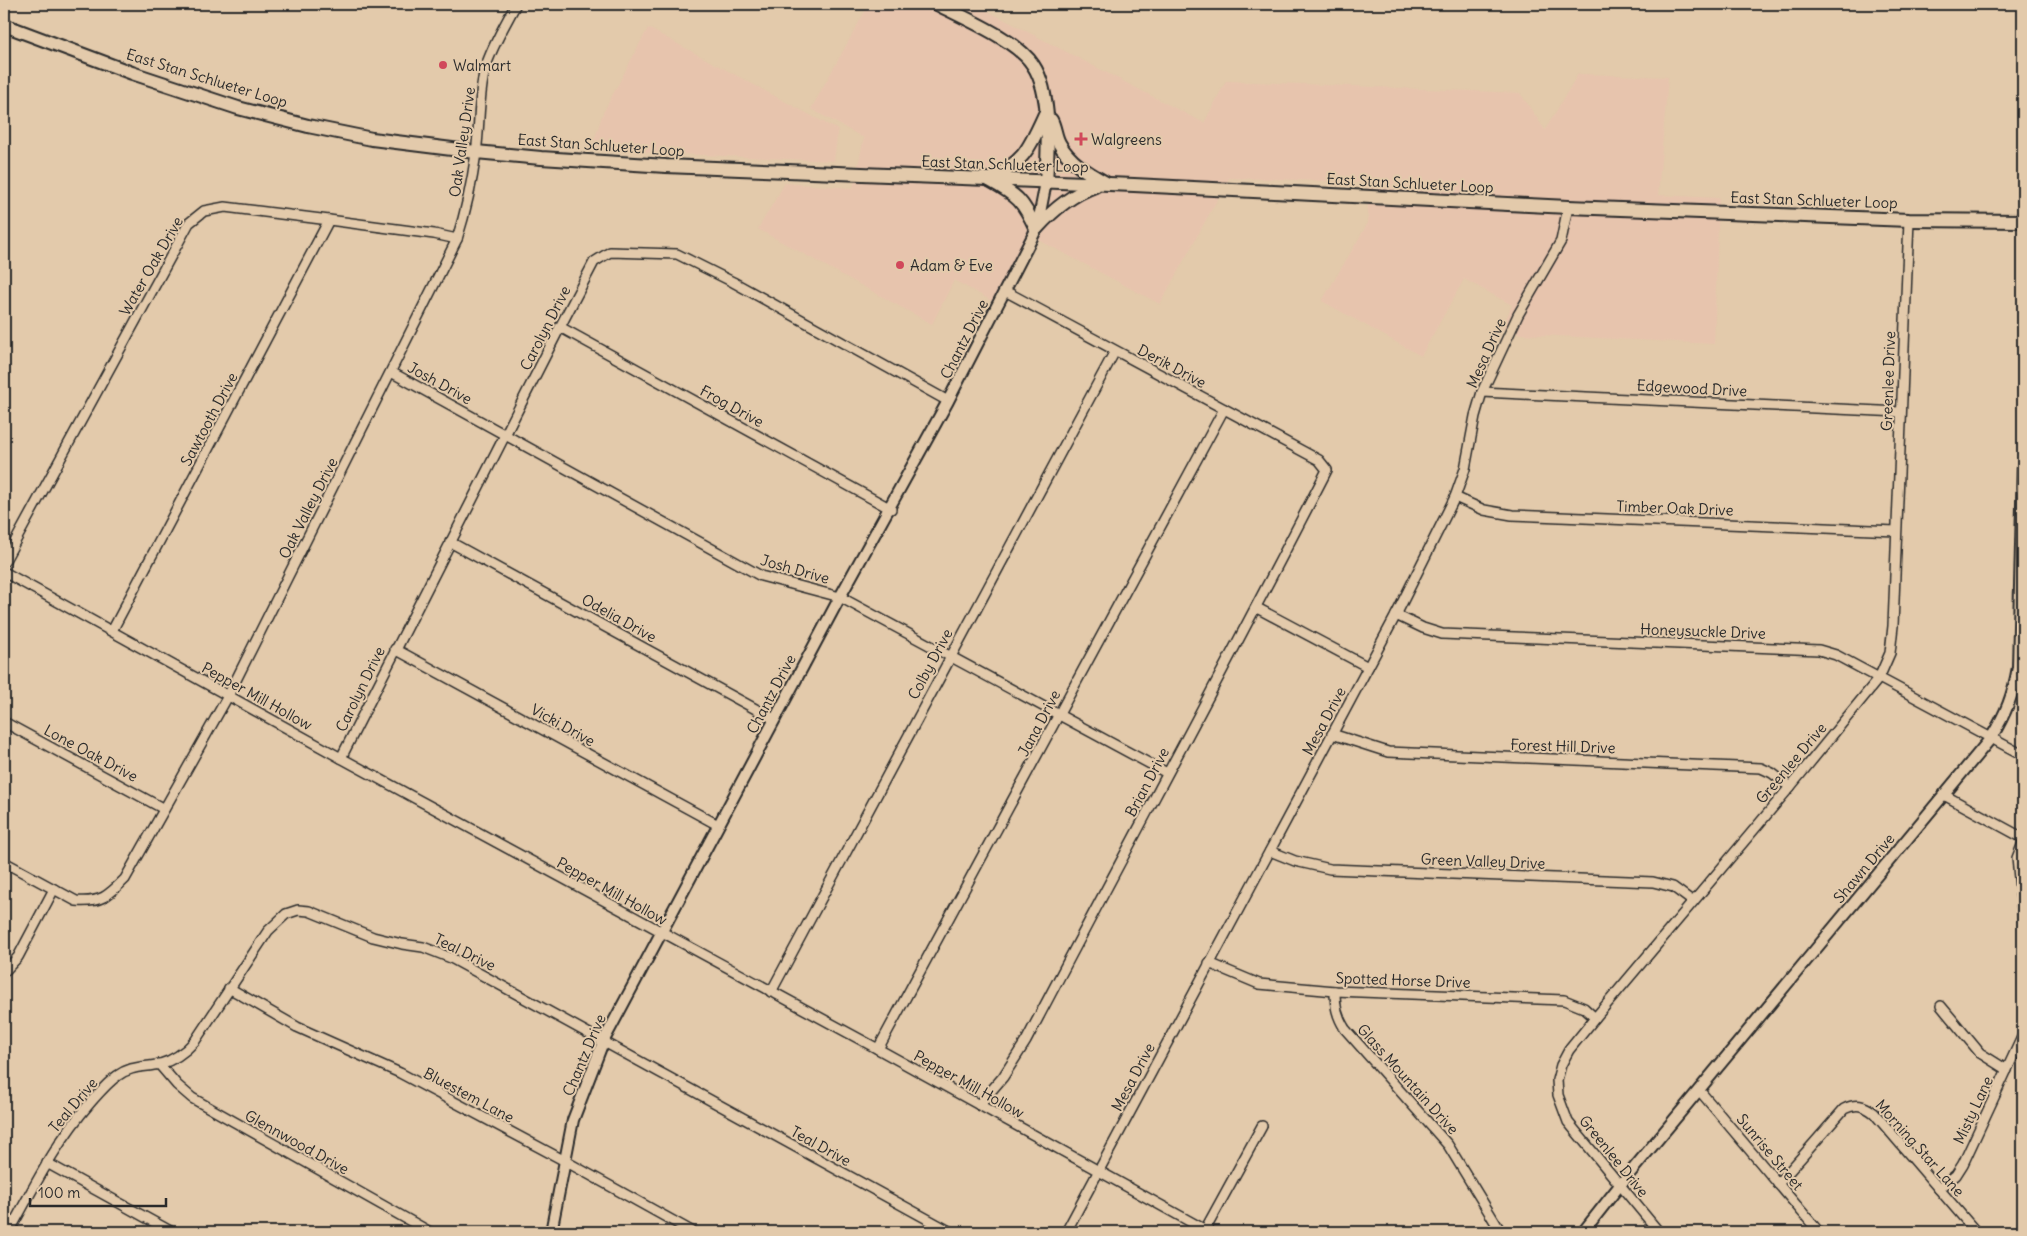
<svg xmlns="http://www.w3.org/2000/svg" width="2027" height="1236" viewBox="0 0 2027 1236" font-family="Delius,sans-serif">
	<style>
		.built { fill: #e7c4ad }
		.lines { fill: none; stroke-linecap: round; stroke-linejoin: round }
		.minor-casing { stroke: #2b2b2b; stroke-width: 12 }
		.tertiary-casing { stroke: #2b2b2b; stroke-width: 14 }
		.secondary-casing { stroke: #2b2b2b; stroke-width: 16 }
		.minor { stroke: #e3caab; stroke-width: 9 }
		.tertiary { stroke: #e3caab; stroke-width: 10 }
		.secondary { stroke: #e3caab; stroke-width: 12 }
		.poi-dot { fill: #d1495b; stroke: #e3caab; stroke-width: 2 }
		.labels { text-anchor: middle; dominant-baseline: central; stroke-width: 4; stroke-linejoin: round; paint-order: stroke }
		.poi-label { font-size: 15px; fill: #2b2b2b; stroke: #e3caab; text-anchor: start }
		.street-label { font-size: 15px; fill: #2b2b2b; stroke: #e3caab }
	</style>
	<rect width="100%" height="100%" fill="#e3caab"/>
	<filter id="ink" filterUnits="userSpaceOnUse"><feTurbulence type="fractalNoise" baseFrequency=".02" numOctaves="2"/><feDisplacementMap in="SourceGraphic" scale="10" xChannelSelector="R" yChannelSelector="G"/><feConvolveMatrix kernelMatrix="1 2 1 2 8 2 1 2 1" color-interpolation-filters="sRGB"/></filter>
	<g filter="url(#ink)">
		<!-- built -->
		<g class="built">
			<polygon points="869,4 974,4 1204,123 1226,81 1520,93 1545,130 1578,74 1668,77 1658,195 1719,198 1714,344 1521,334 1502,328 1512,305 1464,279 1421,356 1322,301 1368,223 1367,183 1276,179 1229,178 1160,304 1037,239 1001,306 954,280 932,324 758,229 785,183 853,188 864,138 811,109"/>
			<polygon points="648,28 838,130 834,161 591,150 603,113"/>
		</g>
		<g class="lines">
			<defs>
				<g id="minor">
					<polyline points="560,327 891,509"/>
					<polyline points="391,372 761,576 840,597 1167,773"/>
					<polyline points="1482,392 1900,412"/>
					<polyline points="1455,497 1484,510 1512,515 1896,531"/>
					<polyline points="450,542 774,719"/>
					<polyline points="4,562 189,223 204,211 225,207 329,220 434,234 457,239"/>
					<polyline points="4,572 341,758 878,1049 1209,1232"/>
					<polyline points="1257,608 1368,667"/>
					<polyline points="1396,615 1423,628 1442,634 1819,650 1836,655 2023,755"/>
					<polyline points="112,631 329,220"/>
					<polyline points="395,649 718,825"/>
					<polyline points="4,722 164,809"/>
					<polyline points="1332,734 1388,752 1761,768 1772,773 1790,787"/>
					<polyline points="341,758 560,327 594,262 610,252 677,254 733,282 948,401"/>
					<polyline points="1944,795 2023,838"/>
					<polyline points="2023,843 2017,858 2023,919"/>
					<polyline points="1270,851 1295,861 1330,869 1653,882 1673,887 1692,901"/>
					<path d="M4,862l72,39c25,2 32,-5 49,-22l103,-183 229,-457c9,-28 15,-56 19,-86 4,-27 2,-56 9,-84 7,-23 20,-44 31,-65"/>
					<polyline points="1209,963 1259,984 1335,991 1564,1000 1584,1008 1595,1018"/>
					<polyline points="4,972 18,957 54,889"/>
					<polyline points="229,988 297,1027 400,1073 565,1161 693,1232"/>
					<path d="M1335,991c0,16 2,25 10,38l103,116 53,87"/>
					<polyline points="771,992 1115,351"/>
					<polyline points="1941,1006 1980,1053 2007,1070"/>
					<polyline points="878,1049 1224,409"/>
					<polyline points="159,1064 177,1085 192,1098 430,1232"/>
					<polyline points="1699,1090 1819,1232"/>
					<path d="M979,1105l24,-28 23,-36c100,-191 203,-380 301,-571l-8,-10 -314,-169"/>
					<polyline points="47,1163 172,1232"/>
					<path d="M1778,1184l66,-75c12,-6 20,-4 30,4l102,119"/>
					<polyline points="1939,1189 1956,1175 1963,1164 2023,1035"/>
					<polyline points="1205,1230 1262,1126"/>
					<path d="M9,1232c25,-45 47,-90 81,-129 8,-9 17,-20 27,-27 15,-11 27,-8 43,-12 15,-4 25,-12 35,-23l73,-110 18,-17 12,-4 11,1 64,26 29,7 21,3 28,11 500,274"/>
					<polyline points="1066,1232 1396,615 1455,497 1465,469 1475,416 1482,392 1518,315 1561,241 1568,207"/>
					<polyline points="1659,1232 1568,1122 1558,1095 1557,1080 1561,1065 1569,1050 1595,1018 1790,787 1879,678 1890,653 1893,626 1909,220"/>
				</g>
				<g id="tertiary">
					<polyline points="551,1232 573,1120 603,1042 840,597 948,401 1037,228 1046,182"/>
					<path d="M1583,1232l37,-47 371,-447c15,-25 22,-42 27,-71l5,-203"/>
				</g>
				<g id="secondary">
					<path d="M937,4c27,14 80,36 96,61 19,28 15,85 13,117"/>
					<polyline points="4,25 132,73 238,108 308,126 372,139 476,152 541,158 666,166 1134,185 1568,207 1909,220 2023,221"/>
					<path d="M1051,120c4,7 4,16 8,23 10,19 29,30 47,40"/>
					<path d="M989,180c36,-20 39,-29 56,-66"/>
					<path d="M991,181c27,15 32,20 45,48"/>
					<path d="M1037,228c16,-18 36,-34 58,-42"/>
				</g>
			</defs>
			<!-- minor casing -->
			<use href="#minor" class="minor-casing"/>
			<!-- tertiary casing -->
			<use href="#tertiary" class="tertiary-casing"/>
			<!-- secondary casing -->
			<use href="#secondary" class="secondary-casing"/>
			<!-- minor -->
			<use href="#minor" class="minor"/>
			<!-- tertiary -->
			<use href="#tertiary" class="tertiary"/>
			<!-- secondary -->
			<use href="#secondary" class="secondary"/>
		</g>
	</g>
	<!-- markers -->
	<g class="poi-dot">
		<circle cx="443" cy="65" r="5"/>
		<path d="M1078.5 131.5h5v5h5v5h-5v5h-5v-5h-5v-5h5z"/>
		<circle cx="900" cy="265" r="5"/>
	</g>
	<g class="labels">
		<!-- poi labels -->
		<g class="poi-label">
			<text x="453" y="65">Walmart</text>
			<text x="1091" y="139">Walgreens</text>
			<text x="910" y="265">Adam &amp; Eve</text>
		</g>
		<!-- street labels -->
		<g class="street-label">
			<text transform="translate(207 78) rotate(17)">East Stan Schlueter Loop</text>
			<text transform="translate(462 142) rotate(-82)">Oak Valley Drive</text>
			<text transform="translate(601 145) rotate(4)">East Stan Schlueter Loop</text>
			<text transform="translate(1005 164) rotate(2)">East Stan Schlueter Loop</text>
			<text transform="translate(1410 183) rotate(3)">East Stan Schlueter Loop</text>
			<text transform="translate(1814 200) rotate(2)">East Stan Schlueter Loop</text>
			<text transform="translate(151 266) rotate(-60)">Water Oak Drive</text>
			<text transform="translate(545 328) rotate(-63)">Carolyn Drive</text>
			<text transform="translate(964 339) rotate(-63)">Chantz Drive</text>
			<text transform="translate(1486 353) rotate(-66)">Mesa Drive</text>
			<text transform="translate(1172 366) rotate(28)">Derik Drive</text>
			<text transform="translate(1888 381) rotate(-88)">Greenlee Drive</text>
			<text transform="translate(440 383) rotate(29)">Josh Drive</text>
			<text transform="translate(1692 388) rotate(3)">Edgewood Drive</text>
			<text transform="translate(732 406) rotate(29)">Frog Drive</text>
			<text transform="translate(209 419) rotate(-62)">Sawtooth Drive</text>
			<text transform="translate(308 508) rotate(-63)">Oak Valley Drive</text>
			<text transform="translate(1675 508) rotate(2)">Timber Oak Drive</text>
			<text transform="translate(795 569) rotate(16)">Josh Drive</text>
			<text transform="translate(619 618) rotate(29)">Odelia Drive</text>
			<text transform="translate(1703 631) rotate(2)">Honeysuckle Drive</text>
			<text transform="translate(930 664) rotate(-62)">Colby Drive</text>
			<text transform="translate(360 689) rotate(-64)">Carolyn Drive</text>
			<text transform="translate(771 694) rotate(-62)">Chantz Drive</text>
			<text transform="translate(257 696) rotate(29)">Pepper Mill Hollow</text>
			<text transform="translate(1324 721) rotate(-62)">Mesa Drive</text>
			<text transform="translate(1039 723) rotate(-62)">Jana Drive</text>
			<text transform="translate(563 725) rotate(29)">Vicki Drive</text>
			<text transform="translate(1563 746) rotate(2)">Forest Hill Drive</text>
			<text transform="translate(91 753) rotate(28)">Lone Oak Drive</text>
			<text transform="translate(1791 763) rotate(-50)">Greenlee Drive</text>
			<text transform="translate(1147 782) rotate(-62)">Brian Drive</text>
			<text transform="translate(1483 861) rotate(2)">Green Valley Drive</text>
			<text transform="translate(1864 868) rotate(-50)">Shawn Drive</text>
			<text transform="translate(612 891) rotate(29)">Pepper Mill Hollow</text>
			<text transform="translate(465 952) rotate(26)">Teal Drive</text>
			<text transform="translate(1403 980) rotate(2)">Spotted Horse Drive</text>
			<text transform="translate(584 1055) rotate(-67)">Chantz Drive</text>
			<text transform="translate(1133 1077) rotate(-62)">Mesa Drive</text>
			<text transform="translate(1408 1079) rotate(48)">Glass Mountain Drive</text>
			<text transform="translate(969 1084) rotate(29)">Pepper Mill Hollow</text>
			<text transform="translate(469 1095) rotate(28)">Bluestem Lane</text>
			<text transform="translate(73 1105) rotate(-50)">Teal Drive</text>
			<text transform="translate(1973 1110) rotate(-65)">Misty Lane</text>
			<text transform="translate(297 1142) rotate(29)">Glennwood Drive</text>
			<text transform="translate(821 1146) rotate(29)">Teal Drive</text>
			<text transform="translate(1920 1148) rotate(48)">Morning Star Lane</text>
			<text transform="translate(1770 1152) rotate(50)">Sunrise Street</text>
			<text transform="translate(1614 1156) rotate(51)">Greenlee Drive</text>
		</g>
	</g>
	<!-- margin -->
	<rect width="2027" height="1236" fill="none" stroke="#e3caab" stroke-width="20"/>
	<rect x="10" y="10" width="2007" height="1216" fill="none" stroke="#2b2b2b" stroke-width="2" filter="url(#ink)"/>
	<!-- scale -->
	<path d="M30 1198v8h136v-8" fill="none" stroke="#2b2b2b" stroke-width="2.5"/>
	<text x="38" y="1198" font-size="15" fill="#2b2b2b" stroke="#e3caab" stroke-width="4" paint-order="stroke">100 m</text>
</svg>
